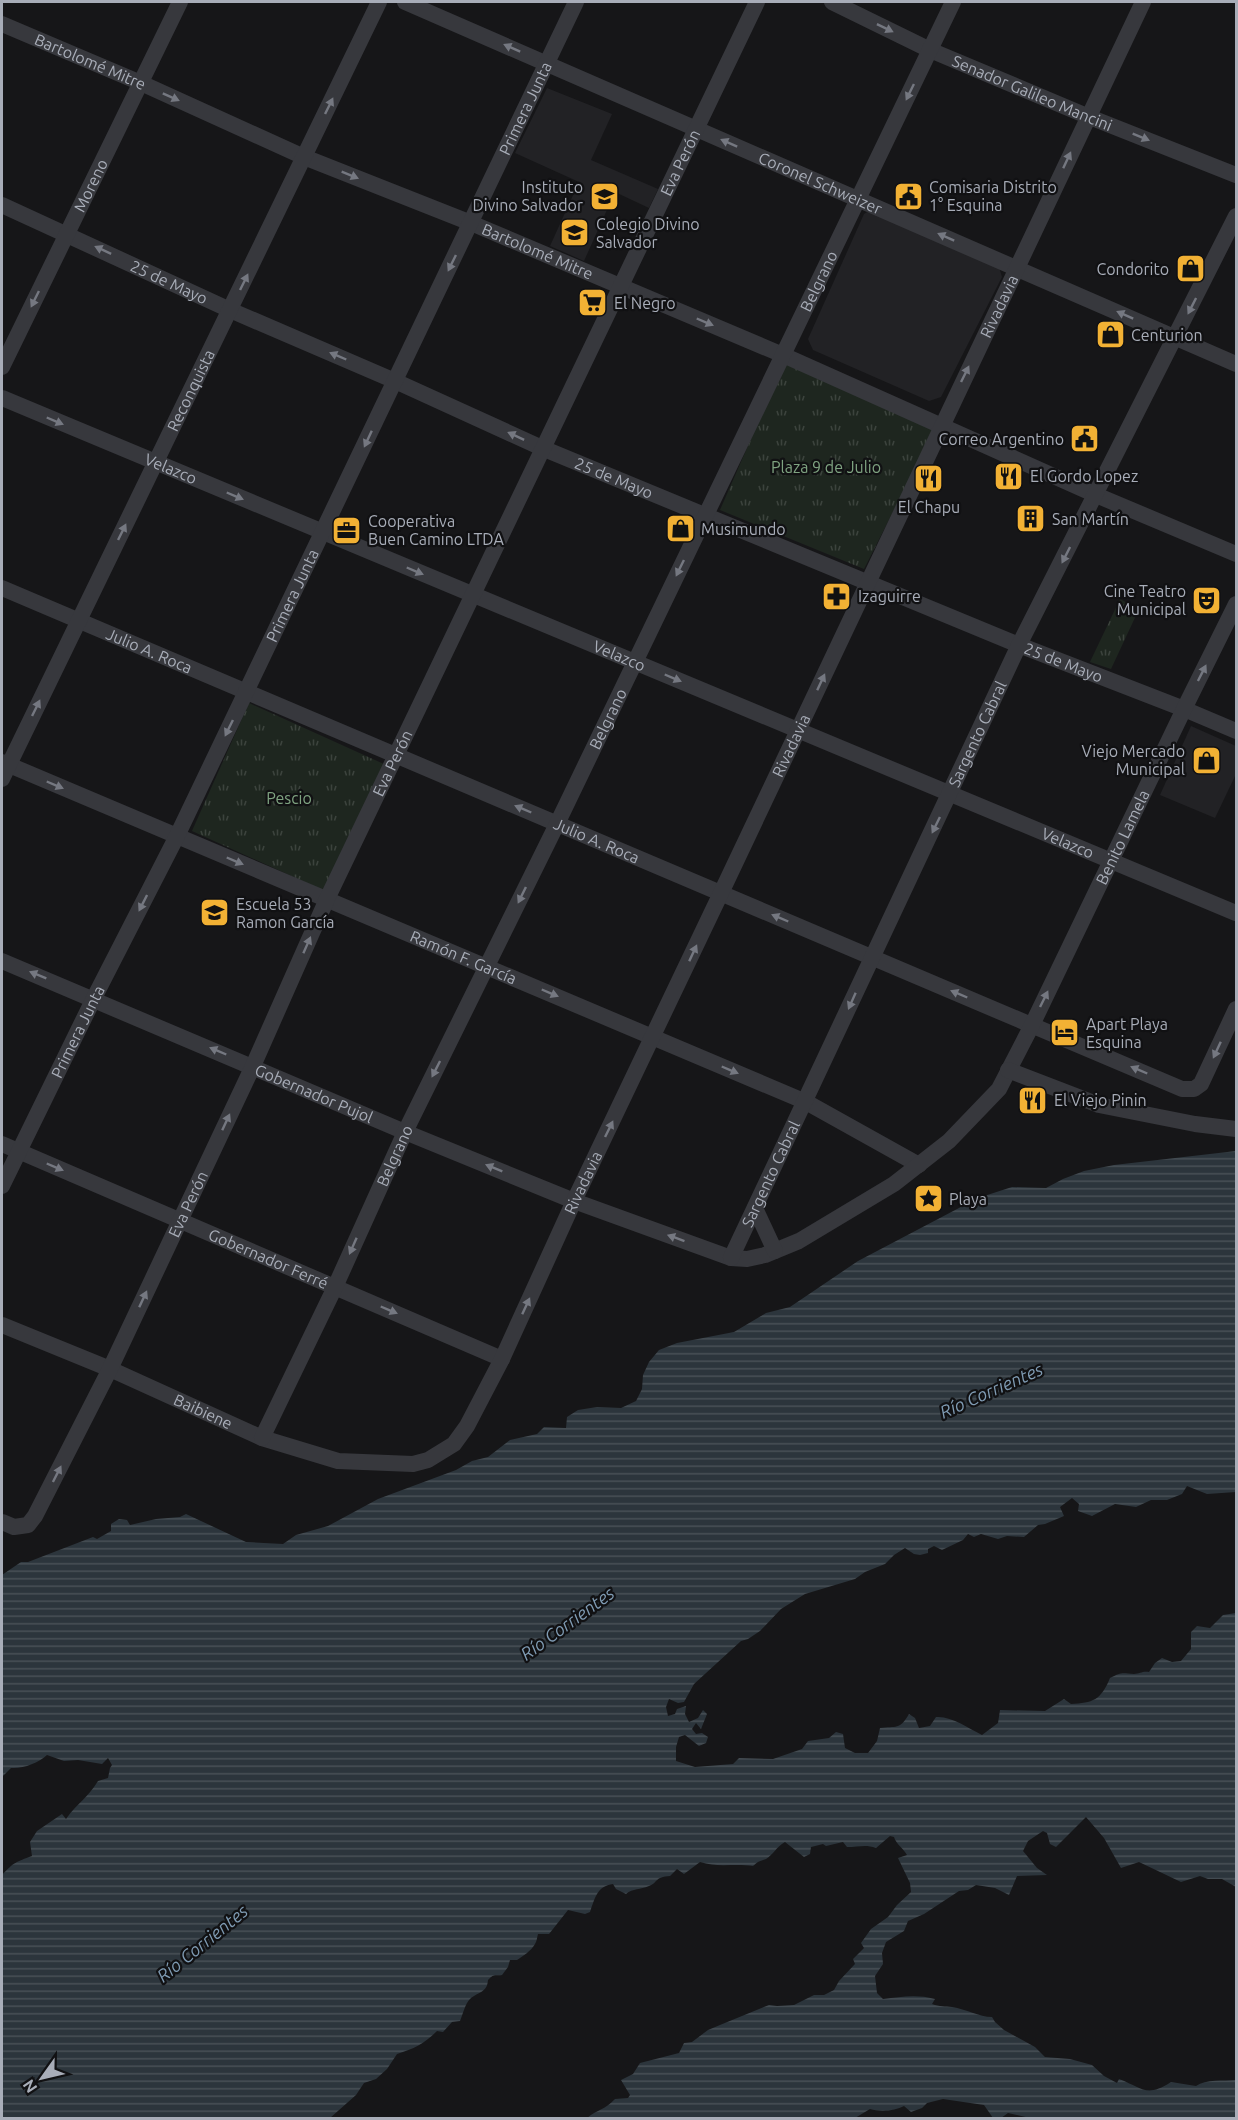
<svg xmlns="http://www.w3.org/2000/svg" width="1238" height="2120" viewBox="0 0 1238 2120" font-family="Ubuntu,sans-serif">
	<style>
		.built { fill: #222225 }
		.park { fill: url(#park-tufts) }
		.water { fill: url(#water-rules) }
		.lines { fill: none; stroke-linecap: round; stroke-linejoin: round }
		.minor { stroke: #37383d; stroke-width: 16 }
		.oneway { fill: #757881 }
		.labels { text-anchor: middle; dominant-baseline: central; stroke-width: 4.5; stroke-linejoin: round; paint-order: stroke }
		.street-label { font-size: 16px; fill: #a8adb8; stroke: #111113 }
		.poi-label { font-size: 16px; fill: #a8adb8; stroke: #111113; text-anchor: start }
		.park-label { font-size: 16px; fill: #7fa381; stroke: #111113 }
		.water-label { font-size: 18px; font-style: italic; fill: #7f9bb3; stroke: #111113 }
	</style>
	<defs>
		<pattern id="park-tufts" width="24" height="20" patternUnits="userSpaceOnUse" patternTransform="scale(1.5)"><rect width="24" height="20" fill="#1e261f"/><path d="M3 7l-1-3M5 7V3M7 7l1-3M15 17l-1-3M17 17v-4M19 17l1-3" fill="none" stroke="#3c433d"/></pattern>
		<pattern id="water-rules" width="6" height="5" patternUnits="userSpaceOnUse" patternTransform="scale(1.5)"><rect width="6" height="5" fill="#2c353c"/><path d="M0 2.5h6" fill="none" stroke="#485056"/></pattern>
	</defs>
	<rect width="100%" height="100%" fill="#161618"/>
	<!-- built -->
	<g class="built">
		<polygon points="547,88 612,114 591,160 658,189 649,208 615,192 584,261 550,246 579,182 515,153"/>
		<polygon points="869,211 999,267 1002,277 941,397 929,401 813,350 808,339 864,214"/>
		<polygon points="1191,726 1236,746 1236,774 1215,818 1160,795"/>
	</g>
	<!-- park -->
	<g class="park">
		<polygon points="785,361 935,429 864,569 720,510"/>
		<polygon points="1120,599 1139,609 1111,669 1090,662"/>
		<polygon points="249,703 386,765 329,893 192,831"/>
	</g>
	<!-- water -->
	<path class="water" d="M1236,1151v341l-29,2 -20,-8 -5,8 -15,6h-16l-15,7 -21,-3 -23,12 -14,-5 1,-7 -7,-6 -12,9 4,9 -19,8 -7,1 -14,12 -17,-1 -9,3 -17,-5 -7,3 -6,-3 -5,6 -21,10 -8,-4 -6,3v4l-8,2 -6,-1 -9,-6 -11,7 -9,9 -20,8 -10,7 -50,15 -24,15 -21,22 -12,8 -7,2 -47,43 -10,18 -6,1 -9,-4 -3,8 2,9 7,-2 2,-5 9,-3 -1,8 4,8 9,-4 5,-8 4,4 -6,15 -5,-6 -4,6 4,5 6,-1 6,4 -2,6 -7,3 -14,-11 -6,2 -3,10v14l19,6 38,-3 6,-6 34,1 29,-10 6,-8 21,-3 7,-6 7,2 2,14 10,5h13l9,-12 3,-13c16,-2 20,2 29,-14l6,4 4,10 11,-2 6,-9c16,-1 32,11 46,18l16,-12 2,-13 45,1 19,-12 7,5c22,-1 30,-4 39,-26 12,-6 11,-5 24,-4 6,0 8,-3 15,-2l6,-9 7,-5 10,4 9,-1 10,-12v-17l6,-6 13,2 13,-13 13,-2v274l-14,-8h-14l-8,-3 -19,6 -42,-20 -18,6 -17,-30 -18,-21 -30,30 -6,-3 -3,-11 -4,-2 -15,10 -5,10 14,17 10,7 -30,1 -8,19 -14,-7 -19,-3 -8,5 -9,1 -35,23 -16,7 -4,10 -18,11 -4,11 1,11 -8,12 2,17 6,6c18,-2 33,-5 52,0l-3,5c8,3 13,2 20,3 14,2 27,10 40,10l3,5 9,8 31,17 10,10 25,2 22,6 12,11 13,7 2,-4c24,9 27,19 52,3l25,4c10,-7 28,-5 40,-6v38h-206l-22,-5 -7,5h-8l-9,-13 -41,-6 -16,4 -5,5 -11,4 -7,-6c-9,5 -24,6 -34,3l-15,9h-268c11,-9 18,-8 28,-19l13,-1 2,-3 -9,-15 12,-6 7,-11 39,-10 5,-10 8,-1 16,-12 12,-5 49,-20 8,1 17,-1 20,-10h10l10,-5 5,-9 16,-17 -2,-5 11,-11 -3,-5 10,-14 17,-12 9,-12 14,-13 -1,-9 -12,-25 9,-3c-4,-7 -11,-11 -13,-18l-4,-1 -14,12c-10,-4 -18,-1 -29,-1l-4,-5 -17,4 -3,-2 -12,3 -1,7 -6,3 -19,-15c-9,5 -12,13 -19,17 -6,2 -8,2 -13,7 -18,-3 -35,2 -53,-4l-16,12 -7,-5 -7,7c-16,1 -11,6 -21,10 -9,4 -16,2 -23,8l-10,-5 -3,-5c-16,2 -18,14 -23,28l-5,2 -17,-4 -19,24h-11c-1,3 -1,7 -3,10 -4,7 -12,12 -18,16h-7l-2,7 -6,8c-7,1 -8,-2 -14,5 -1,13 -9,11 -18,19 -5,5 -7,15 -10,22l-8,1 -9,10 -6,-1c-12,12 -23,18 -40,23l-10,15 -11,10 -12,4 -8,12 -26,23h-328v-243c12,-13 14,-13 30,-19l-2,-14 7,-11 25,-17 4,5c11,-16 22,-21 32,-38l10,-3 2,-10 2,-3 -4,-7 -6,6 -24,-4 -14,1 -17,-6c-9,8 -24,14 -36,13l-8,8 -1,-1v-200l19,-13h7l65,-25 4,2 14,-8v-7l8,-5 8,1 3,5 26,-6 24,-2 6,-3 60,28 37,2 13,-9 32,-9 50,-27 78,-29 16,-9 16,-4 22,-17 27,-6 7,-7 22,1 1,-11 11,-7 19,-3 24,1 15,-7 6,-12 1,-14 6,-13 10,-12 18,-7 57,-11 32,-19 24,-6 68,-46 120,-63 34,-11 34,1 17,-9 21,-8 30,-6z"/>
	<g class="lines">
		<!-- minor -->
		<g class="minor">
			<path id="s1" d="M405,2l831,362"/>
			<path id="s2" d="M832,2l98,48 157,66 149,59"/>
			<path id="s3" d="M2,24l139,59 163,74 167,66 312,132 313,140 140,59"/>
			<path id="s4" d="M2,205l228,105 165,71 147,67 477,197 165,64 52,22"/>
			<path id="s5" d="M2,367l178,-365"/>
			<path id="s6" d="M2,398l1234,515"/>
			<path id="s7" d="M2,588l1180,501h12l7,-5 35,-75"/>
			<path id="s8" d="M2,762l804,340 113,63"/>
			<path id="s9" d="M2,779l377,-777"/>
			<path id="s10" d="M2,961l403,171 169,69 157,57 16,1 18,-4 34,-14 95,-57 55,-43 50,-52 33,-64 152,-316 52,-105"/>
			<polyline points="1008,1070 1099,1105 1195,1124 1236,1129"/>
			<path id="s11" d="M2,1144l500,215"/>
			<path id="s12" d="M2,1186l92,-188 83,-162 399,-834"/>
			<polyline points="755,1208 775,1251"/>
			<path id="s13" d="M731,1258l288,-613 217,-429"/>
			<path id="s14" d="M2,1325l108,44 152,69 76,23 75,3 15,-4 26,-16 13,-18 35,-67 72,-158 147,-308 422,-891"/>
			<path id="s15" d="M262,1438l73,-151 70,-155 152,-308 396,-822"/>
			<path id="s16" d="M2,1522l12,5 14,-2 7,-9 75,-147 143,-303 74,-167 430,-897"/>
		</g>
	</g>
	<!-- one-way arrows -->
	<defs><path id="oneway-solid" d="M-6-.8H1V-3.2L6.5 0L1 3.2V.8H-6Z" transform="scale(1.5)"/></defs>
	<g class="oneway">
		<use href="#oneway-solid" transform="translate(885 28) rotate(26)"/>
		<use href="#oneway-solid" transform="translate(512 48) rotate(-156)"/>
		<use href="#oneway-solid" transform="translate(910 92) rotate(116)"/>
		<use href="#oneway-solid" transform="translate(171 97) rotate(24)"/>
		<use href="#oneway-solid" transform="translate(329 106) rotate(-64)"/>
		<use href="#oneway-solid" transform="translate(1141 137) rotate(22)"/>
		<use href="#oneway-solid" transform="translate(729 143) rotate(-156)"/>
		<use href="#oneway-solid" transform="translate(1067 160) rotate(-65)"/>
		<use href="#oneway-solid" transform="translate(350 175) rotate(22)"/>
		<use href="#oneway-solid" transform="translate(946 237) rotate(-156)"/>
		<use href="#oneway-solid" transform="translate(103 250) rotate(-155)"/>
		<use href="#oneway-solid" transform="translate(452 263) rotate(116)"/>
		<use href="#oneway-solid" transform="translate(244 282) rotate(-64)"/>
		<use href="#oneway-solid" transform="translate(35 299) rotate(116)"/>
		<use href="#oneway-solid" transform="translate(1192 306) rotate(117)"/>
		<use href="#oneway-solid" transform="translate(1125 315) rotate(-156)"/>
		<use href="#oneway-solid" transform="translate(705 322) rotate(23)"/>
		<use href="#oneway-solid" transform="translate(338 356) rotate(-157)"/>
		<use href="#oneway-solid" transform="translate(965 374) rotate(-64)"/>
		<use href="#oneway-solid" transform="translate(55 421) rotate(23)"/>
		<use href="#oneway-solid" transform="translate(516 436) rotate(-155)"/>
		<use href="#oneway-solid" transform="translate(368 439) rotate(115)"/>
		<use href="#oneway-solid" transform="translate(235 496) rotate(23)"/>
		<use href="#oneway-solid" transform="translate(122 532) rotate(-64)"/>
		<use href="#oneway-solid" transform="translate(1066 555) rotate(117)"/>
		<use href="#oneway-solid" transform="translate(680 568) rotate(116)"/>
		<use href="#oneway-solid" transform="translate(415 571) rotate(23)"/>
		<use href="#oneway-solid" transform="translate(1202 673) rotate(-63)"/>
		<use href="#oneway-solid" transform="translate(673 678) rotate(23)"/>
		<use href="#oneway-solid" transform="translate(821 682) rotate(-65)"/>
		<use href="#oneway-solid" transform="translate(36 708) rotate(-64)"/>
		<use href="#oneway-solid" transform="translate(229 728) rotate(116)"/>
		<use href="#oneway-solid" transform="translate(55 785) rotate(23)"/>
		<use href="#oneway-solid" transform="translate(523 809) rotate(-157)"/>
		<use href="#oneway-solid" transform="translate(936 825) rotate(116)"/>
		<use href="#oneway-solid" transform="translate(235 861) rotate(23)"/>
		<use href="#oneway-solid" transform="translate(522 895) rotate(116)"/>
		<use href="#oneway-solid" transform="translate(143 903) rotate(117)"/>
		<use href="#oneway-solid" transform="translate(780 918) rotate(-157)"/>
		<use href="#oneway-solid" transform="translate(307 945) rotate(-66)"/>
		<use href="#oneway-solid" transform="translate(693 953) rotate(-65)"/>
		<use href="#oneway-solid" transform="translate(38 975) rotate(-158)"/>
		<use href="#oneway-solid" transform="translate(550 993) rotate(23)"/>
		<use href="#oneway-solid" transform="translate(959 994) rotate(-157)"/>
		<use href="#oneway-solid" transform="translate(1044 999) rotate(-64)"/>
		<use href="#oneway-solid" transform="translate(852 1001) rotate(114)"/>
		<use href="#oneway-solid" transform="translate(1217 1050) rotate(115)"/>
		<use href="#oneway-solid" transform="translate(218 1051) rotate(-157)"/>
		<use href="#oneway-solid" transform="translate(436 1069) rotate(117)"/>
		<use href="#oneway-solid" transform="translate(730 1070) rotate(23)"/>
		<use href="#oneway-solid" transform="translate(1139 1070) rotate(-157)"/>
		<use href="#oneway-solid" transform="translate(226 1122) rotate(-65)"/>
		<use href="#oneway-solid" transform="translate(609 1129) rotate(-64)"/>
		<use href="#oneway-solid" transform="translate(55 1167) rotate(23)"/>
		<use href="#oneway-solid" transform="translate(494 1168) rotate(-158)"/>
		<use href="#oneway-solid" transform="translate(676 1238) rotate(-160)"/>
		<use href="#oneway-solid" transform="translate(353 1246) rotate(114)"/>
		<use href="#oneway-solid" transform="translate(143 1299) rotate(-65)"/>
		<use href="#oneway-solid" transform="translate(526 1306) rotate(-65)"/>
		<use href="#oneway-solid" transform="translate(389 1310) rotate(23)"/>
		<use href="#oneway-solid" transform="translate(57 1474) rotate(-63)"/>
	</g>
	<!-- icons -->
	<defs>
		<symbol id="school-square" viewBox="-11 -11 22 22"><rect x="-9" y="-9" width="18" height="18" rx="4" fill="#f2b134" stroke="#111113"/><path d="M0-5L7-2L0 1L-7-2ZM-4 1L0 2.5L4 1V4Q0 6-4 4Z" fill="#111"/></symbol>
		<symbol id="civic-square" viewBox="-11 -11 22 22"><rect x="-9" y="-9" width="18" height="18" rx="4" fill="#f2b134" stroke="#111113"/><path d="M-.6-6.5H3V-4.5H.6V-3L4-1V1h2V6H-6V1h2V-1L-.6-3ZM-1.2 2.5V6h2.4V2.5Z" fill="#111"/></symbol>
		<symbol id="shop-square" viewBox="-11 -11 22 22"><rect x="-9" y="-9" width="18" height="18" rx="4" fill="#f2b134" stroke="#111113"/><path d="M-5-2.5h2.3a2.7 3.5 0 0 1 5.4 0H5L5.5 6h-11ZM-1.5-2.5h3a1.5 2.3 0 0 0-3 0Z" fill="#111"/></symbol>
		<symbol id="supermarket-square" viewBox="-11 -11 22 22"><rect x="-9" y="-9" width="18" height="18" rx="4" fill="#f2b134" stroke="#111113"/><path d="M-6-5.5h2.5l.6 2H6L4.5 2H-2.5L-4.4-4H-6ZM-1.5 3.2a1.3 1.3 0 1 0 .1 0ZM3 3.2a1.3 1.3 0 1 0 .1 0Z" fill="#111"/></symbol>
		<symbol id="restaurant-square" viewBox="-11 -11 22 22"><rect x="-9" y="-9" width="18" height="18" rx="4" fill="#f2b134" stroke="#111113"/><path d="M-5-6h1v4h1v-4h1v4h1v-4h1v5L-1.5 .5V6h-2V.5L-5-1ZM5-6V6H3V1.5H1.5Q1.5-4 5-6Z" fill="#111"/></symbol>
		<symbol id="building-square" viewBox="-11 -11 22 22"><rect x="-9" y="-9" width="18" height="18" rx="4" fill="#f2b134" stroke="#111113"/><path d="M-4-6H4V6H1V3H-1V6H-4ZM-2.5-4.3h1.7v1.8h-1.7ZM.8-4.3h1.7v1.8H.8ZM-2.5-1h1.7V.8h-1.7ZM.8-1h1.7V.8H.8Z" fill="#111"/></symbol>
		<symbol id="office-square" viewBox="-11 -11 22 22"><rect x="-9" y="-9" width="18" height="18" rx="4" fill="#f2b134" stroke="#111113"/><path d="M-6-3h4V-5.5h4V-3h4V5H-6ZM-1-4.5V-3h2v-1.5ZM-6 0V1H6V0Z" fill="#111"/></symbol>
		<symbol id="pharmacy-square" viewBox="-11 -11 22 22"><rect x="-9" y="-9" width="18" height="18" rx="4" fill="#f2b134" stroke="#111113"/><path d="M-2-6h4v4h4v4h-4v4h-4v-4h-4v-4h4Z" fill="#111"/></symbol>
		<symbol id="theatre-square" viewBox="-11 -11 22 22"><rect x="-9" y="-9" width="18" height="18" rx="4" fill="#f2b134" stroke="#111113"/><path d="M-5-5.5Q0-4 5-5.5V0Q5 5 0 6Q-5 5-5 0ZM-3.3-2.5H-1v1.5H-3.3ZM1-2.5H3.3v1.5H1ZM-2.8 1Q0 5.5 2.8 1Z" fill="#111"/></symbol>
		<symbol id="hotel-square" viewBox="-11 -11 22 22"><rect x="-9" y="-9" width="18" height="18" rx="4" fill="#f2b134" stroke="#111113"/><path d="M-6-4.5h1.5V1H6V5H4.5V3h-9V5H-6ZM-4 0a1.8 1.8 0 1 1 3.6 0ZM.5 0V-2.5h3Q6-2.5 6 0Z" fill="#111"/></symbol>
		<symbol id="sight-square" viewBox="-11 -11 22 22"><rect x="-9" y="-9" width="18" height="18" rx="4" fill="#f2b134" stroke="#111113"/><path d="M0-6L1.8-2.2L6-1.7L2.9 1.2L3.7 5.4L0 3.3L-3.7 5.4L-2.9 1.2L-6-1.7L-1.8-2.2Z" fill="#111"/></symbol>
	</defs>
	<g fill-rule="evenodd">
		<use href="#school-square" x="588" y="180" width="33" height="33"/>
		<use href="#civic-square" x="892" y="180" width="33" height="33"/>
		<use href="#school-square" x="558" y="216" width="33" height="33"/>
		<use href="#shop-square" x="1174" y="252" width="33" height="33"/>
		<use href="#supermarket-square" x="576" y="286" width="33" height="33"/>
		<use href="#shop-square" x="1094" y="318" width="33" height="33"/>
		<use href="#civic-square" x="1068" y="422" width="33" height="33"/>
		<use href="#restaurant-square" x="992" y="460" width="33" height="33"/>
		<use href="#restaurant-square" x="912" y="462" width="33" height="33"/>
		<use href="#building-square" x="1014" y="502" width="33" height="33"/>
		<use href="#shop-square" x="664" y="512" width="33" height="33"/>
		<use href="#office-square" x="330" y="514" width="33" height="33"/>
		<use href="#pharmacy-square" x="820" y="580" width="33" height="33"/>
		<use href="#theatre-square" x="1190" y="584" width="33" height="33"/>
		<use href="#shop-square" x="1190" y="744" width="33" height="33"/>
		<use href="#school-square" x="198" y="896" width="33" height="33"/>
		<use href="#hotel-square" x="1048" y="1016" width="33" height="33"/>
		<use href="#restaurant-square" x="1016" y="1084" width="33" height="33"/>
		<use href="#sight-square" x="912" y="1182" width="33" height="33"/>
	</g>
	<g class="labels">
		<!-- street labels -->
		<g class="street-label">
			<text stroke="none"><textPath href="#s3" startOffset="96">Bartolomé Mitre</textPath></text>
			<text stroke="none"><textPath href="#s2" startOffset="220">Senador Galileo Mancini</textPath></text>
			<text stroke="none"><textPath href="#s12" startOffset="1198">Primera Junta</textPath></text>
			<text stroke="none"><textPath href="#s16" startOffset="1538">Eva Perón</textPath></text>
			<text stroke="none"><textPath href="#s1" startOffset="453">Coronel Schweizer</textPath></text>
			<text stroke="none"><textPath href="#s5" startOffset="202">Moreno</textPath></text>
			<text stroke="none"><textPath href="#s3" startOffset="582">Bartolomé Mitre</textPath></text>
			<text stroke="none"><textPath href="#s15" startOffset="1284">Belgrano</textPath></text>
			<text stroke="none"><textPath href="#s4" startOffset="184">25 de Mayo</textPath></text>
			<text stroke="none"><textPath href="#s14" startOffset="1746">Rivadavia</textPath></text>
			<text stroke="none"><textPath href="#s9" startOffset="432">Reconquista</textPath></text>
			<text stroke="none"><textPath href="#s6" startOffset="183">Velazco</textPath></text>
			<text stroke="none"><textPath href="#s4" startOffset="670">25 de Mayo</textPath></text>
			<text stroke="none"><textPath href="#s12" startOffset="658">Primera Junta</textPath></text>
			<text stroke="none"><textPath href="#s7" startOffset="160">Julio A. Roca</textPath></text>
			<text stroke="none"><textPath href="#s6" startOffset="669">Velazco</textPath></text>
			<text stroke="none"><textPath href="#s4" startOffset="1156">25 de Mayo</textPath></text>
			<text stroke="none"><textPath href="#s15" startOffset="798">Belgrano</textPath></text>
			<text stroke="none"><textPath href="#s13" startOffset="579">Sargento Cabral</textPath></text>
			<text stroke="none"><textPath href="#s14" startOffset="1260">Rivadavia</textPath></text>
			<text stroke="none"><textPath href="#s16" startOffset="872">Eva Perón</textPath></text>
			<text stroke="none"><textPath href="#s10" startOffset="1392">Benito Lamela</textPath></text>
			<text stroke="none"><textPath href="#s7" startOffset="646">Julio A. Roca</textPath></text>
			<text stroke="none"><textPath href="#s6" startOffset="1155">Velazco</textPath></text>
			<text stroke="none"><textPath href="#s8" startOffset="501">Ramón F. García</textPath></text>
			<text stroke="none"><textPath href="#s12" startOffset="172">Primera Junta</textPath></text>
			<text stroke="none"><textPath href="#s10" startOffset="339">Gobernador Pujol</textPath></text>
			<text stroke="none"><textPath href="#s15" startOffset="312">Belgrano</textPath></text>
			<text stroke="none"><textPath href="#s13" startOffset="93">Sargento Cabral</textPath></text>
			<text stroke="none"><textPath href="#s14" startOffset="776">Rivadavia</textPath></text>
			<text stroke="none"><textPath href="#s16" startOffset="386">Eva Perón</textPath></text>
			<text stroke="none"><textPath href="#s11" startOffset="290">Gobernador Ferré</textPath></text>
			<text stroke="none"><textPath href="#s14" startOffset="219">Baibiene</textPath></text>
		</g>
		<!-- poi labels -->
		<g class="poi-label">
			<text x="583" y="187" text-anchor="end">Instituto<tspan x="583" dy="18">Divino Salvador</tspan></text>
			<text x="929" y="187">Comisaria Distrito<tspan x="929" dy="18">1° Esquina</tspan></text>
			<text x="596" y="224">Colegio Divino<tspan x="596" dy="18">Salvador</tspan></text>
			<text x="1169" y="269" text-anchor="end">Condorito</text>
			<text x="614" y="303">El Negro</text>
			<text x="1131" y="335">Centurion</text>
			<text x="1064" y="439" text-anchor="end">Correo Argentino</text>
			<text x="1030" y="476">El Gordo Lopez</text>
			<text x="929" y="507" text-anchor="middle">El Chapu</text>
			<text x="1052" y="519">San Martín</text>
			<text x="368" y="521">Cooperativa<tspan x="368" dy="18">Buen Camino LTDA</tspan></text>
			<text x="701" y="529">Musimundo</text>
			<text x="1186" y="591" text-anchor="end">Cine Teatro<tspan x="1186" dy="18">Municipal</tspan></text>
			<text x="858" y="596">Izaguirre</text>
			<text x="1185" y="751" text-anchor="end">Viejo Mercado<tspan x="1185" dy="18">Municipal</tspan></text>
			<text x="236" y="904">Escuela 53<tspan x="236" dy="18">Ramon García</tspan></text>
			<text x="1086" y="1024">Apart Playa<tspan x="1086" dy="18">Esquina</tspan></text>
			<text x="1054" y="1100">El Viejo Pinin</text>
			<text x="949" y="1199">Playa</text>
		</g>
		<!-- park labels -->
		<g class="park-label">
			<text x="826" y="467">Plaza 9 de Julio</text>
			<text x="289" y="798">Pescio</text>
		</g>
		<!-- water labels -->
		<g class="water-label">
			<text transform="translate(991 1390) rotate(-24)">Río Corrientes</text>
			<text transform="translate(567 1623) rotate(-36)">Río Corrientes</text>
			<text transform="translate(202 1943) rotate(-39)">Río Corrientes</text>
		</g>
	</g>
	<!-- border -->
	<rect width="1238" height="2120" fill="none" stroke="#a8adb8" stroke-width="6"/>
	<!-- north arrow -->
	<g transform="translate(42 2078) rotate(236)" stroke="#111113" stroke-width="4.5" paint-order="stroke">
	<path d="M0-4.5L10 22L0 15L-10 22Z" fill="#a8adb8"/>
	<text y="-9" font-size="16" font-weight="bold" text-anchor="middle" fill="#a8adb8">N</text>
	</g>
</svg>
